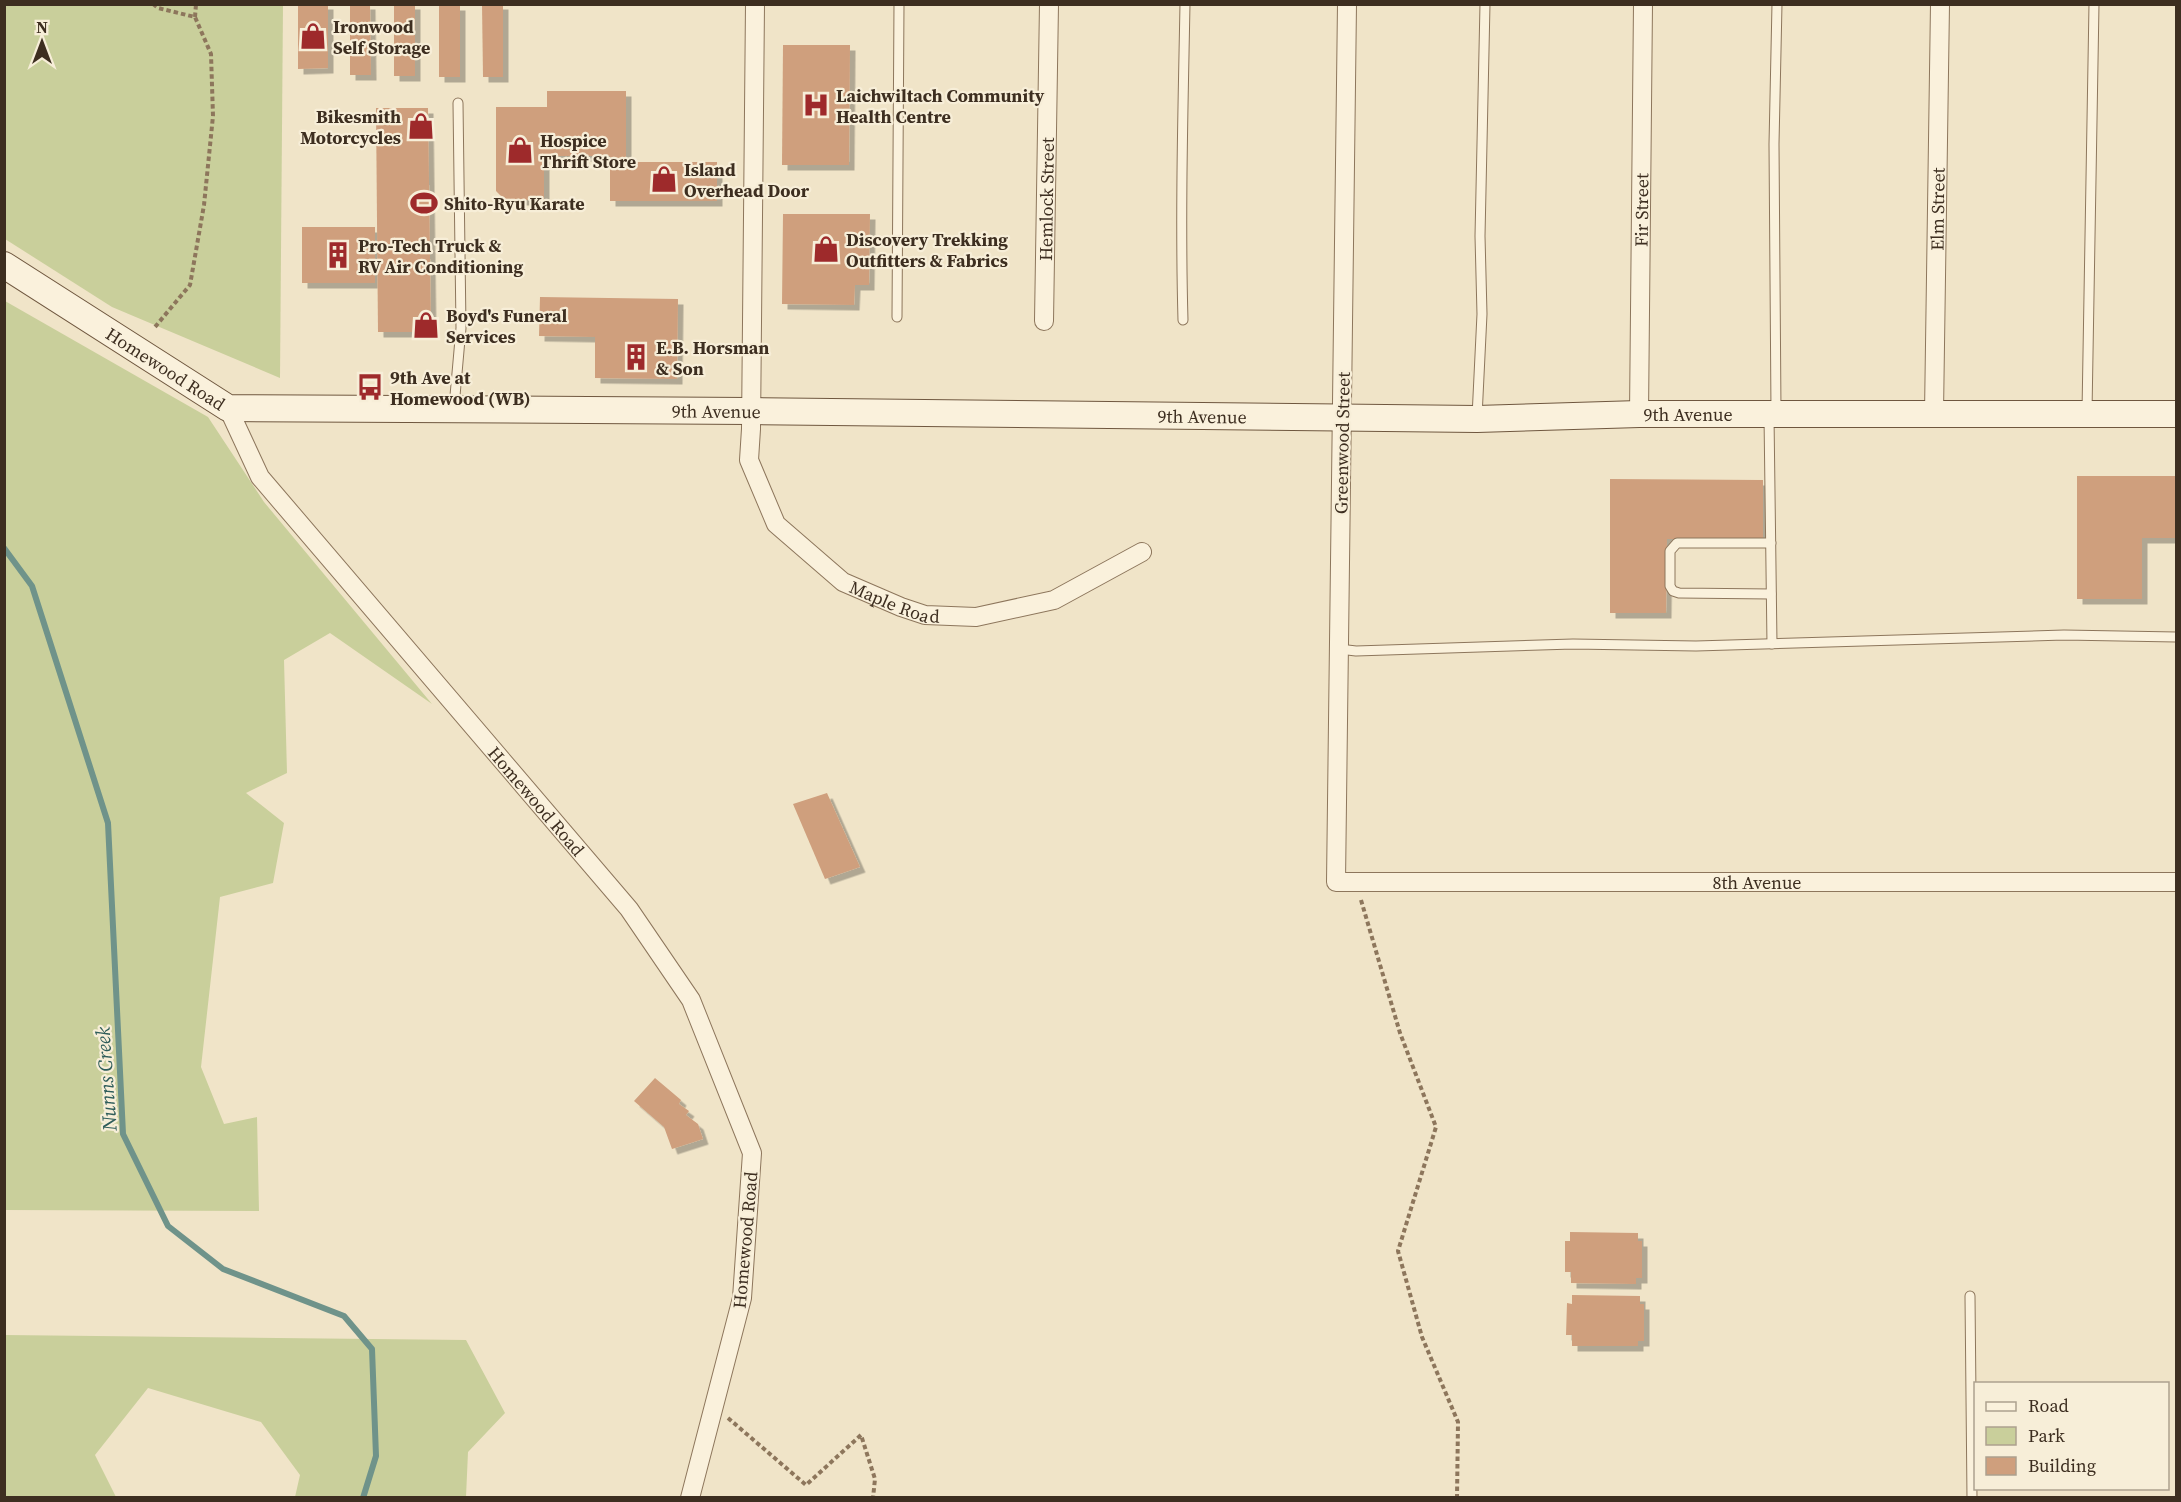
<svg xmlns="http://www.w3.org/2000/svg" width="2181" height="1502" viewBox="0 0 2181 1502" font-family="'Source Serif 4',serif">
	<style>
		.green { fill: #c9cf9b }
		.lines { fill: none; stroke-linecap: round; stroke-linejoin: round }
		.stream { stroke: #6f938a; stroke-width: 6 }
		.building { fill: #cf9f7d; filter: url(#shadow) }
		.service-casing { stroke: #8d765c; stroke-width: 11 }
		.minor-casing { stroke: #8d765c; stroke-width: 20 }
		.secondary-casing { stroke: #6f573f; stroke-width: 28 }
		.path { stroke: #8d765c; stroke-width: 4; stroke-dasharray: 4.5 3; stroke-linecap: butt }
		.service { stroke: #faf1dc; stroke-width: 9 }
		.minor { stroke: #faf1dc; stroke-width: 18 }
		.secondary { stroke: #faf1dc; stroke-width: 26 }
		.labels { text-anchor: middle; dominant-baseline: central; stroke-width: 4.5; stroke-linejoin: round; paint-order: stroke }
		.poi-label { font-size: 18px; font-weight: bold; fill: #3d2e20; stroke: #f7eed8; text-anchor: start }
		.street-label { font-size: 18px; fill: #3d2e20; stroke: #f7eed8 }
		.water-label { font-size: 20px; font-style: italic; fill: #2f5d5a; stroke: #f7eed8 }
	</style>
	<defs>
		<filter id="shadow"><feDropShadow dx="5.5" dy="5.5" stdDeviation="0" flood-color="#0004"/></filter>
	</defs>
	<rect width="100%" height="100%" fill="#f0e4c8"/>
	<!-- green -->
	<g class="green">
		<polygon points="4,5 283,5 280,378 112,307 5,239"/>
		<polygon points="5,301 208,417 264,502 432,704 330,633 284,660 287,773 246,793 284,823 273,883 220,897 201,1067 224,1124 257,1117 259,1211 5,1210"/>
		<polygon points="5,1335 466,1340 505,1413 468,1452 466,1497 295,1497 300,1475 261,1422 148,1388 95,1455 116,1497 5,1497"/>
	</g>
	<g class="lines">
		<!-- stream -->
		<polyline class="stream" points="4,548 32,586 108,823 123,1134 168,1226 223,1269 344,1316 372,1349 376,1456 363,1498"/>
	</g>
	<!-- building -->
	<g class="building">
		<polygon points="298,4 328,4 328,68 298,69"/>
		<polygon points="350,4 370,4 371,75 350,75"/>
		<rect x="394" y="4" width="21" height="72"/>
		<polygon points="482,4 503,4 503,77 483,77"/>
		<rect x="439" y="5" width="21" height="72"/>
		<polygon points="783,45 850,45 849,165 782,165"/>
		<polygon points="547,91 626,91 626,162 717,162 717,201 610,201 610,156 544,156 544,200 505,200 496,191 496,107 547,107"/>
		<polygon points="376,108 428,108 431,332 378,332"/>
		<polygon points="783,214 870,214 869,285 855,285 854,305 782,304"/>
		<rect x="302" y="227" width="73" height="56"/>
		<polygon points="540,297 678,299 677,379 595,378 595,337 539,336"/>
		<polygon points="2077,476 2176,476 2176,538 2142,538 2142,599 2077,599"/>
		<polygon points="1610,479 1763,480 1763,539 1667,539 1666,613 1610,613"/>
		<polygon points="827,793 860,867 825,879 793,804"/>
		<polygon points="655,1078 681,1100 679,1104 689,1111 686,1115 698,1124 703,1139 672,1149 664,1127 634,1101"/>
		<polygon points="1570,1232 1638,1233 1638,1241 1642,1241 1642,1278 1636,1278 1636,1284 1571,1283 1571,1272 1565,1272 1565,1241 1570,1241"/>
		<polygon points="1572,1295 1640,1296 1640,1304 1644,1304 1644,1341 1638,1341 1638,1346 1572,1346 1572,1335 1566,1335 1567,1303 1572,1304"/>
	</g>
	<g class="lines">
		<defs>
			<g id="service">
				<polyline points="897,317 899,4"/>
				<path d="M1183,320c-3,-105 0,-210 2,-316"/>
				<polyline points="454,407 461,328 458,103"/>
				<polyline points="1776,411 1774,144 1777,4"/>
				<polyline points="2087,412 2094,4"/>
				<polyline points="1769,416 1772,644"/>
				<polyline points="1477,417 1482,314 1480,236 1485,4"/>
				<polyline points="1771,543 1677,543 1670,551 1670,586 1673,591 1679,593 1771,594"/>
				<polyline points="1339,649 1356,651 1573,644 1696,646 2064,635 2176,637"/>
				<polyline points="1970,1296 1972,1498"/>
			</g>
			<g id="minor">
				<path id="s1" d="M755,4l-4,425 -2,31 27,64 67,58 58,25 24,8 51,2 78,-17 88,-48"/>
				<path id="s2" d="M1347,4l-11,878h840"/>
				<path id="s3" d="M1044,321l5,-317"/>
				<path id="s4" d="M228,408l32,69 369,432 62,91 61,153 -10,145 -52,200"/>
				<path id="s5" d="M1934,413l6,-409"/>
				<path id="s6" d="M1639,414l4,-410"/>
			</g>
			<g id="secondary">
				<path id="s7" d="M4,265l224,143 522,3 727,8 162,-5h537"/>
			</g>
		</defs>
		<!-- service casing -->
		<use href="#service" class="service-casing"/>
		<!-- minor casing -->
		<use href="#minor" class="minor-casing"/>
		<!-- secondary casing -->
		<use href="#secondary" class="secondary-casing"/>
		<!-- path -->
		<g class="path">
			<polyline points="153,4 158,8 195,17 211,54 213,116 204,205 190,285 155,327"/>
			<polyline points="195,17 196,4"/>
			<polyline points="1361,900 1400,1033 1436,1127 1398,1251 1422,1337 1458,1422 1457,1498"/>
			<polyline points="728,1418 806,1485 861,1435 875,1479 873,1498"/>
		</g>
		<!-- service -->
		<use href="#service" class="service"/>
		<!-- minor -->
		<use href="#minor" class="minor"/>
		<!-- secondary -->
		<use href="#secondary" class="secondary"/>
	</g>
	<!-- icons -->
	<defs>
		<symbol id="shop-bare" viewBox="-9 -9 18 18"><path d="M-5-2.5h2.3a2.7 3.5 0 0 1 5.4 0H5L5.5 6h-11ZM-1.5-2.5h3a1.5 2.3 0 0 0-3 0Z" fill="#9e2a2b" stroke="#f7eed8" stroke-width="2.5" paint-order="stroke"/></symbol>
		<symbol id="hospital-bare" viewBox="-9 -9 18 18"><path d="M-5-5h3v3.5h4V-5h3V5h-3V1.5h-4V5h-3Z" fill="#9e2a2b" stroke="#f7eed8" stroke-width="2.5" paint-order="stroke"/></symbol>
		<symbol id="stadium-bare" viewBox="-9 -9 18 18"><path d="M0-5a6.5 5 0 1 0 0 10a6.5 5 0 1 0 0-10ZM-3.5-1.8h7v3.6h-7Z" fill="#9e2a2b" stroke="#f7eed8" stroke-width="2.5" paint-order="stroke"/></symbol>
		<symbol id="building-bare" viewBox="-9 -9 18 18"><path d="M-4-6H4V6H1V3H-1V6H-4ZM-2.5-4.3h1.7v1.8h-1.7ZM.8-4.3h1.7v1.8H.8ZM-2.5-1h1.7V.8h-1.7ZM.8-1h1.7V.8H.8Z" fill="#9e2a2b" stroke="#f7eed8" stroke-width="2.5" paint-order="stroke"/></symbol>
		<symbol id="bus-bare" viewBox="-9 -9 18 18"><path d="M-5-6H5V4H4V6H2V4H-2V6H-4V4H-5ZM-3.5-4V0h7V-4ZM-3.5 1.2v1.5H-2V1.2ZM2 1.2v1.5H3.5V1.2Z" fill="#9e2a2b" stroke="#f7eed8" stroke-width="2.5" paint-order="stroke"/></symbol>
	</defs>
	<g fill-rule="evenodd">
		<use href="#shop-bare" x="294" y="17" width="38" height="38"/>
		<use href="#hospital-bare" x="797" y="86" width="38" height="38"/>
		<use href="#shop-bare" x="402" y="107" width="38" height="38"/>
		<use href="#shop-bare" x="501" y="131" width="38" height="38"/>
		<use href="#shop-bare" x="645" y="160" width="38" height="38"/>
		<use href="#stadium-bare" x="405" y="184" width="38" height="38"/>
		<use href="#shop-bare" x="807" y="230" width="38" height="38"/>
		<use href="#building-bare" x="319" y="236" width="38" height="38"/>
		<use href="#shop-bare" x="407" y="306" width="38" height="38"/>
		<use href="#building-bare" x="617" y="338" width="38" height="38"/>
		<use href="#bus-bare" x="351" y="368" width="38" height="38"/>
	</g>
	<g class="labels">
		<!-- poi labels -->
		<g class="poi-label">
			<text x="333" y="26">Ironwood<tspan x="333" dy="21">Self Storage</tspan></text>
			<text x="836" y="95">Laichwiltach Community<tspan x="836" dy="21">Health Centre</tspan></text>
			<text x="401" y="116" text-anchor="end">Bikesmith<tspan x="401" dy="21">Motorcycles</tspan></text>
			<text x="540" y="140">Hospice<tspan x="540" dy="21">Thrift Store</tspan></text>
			<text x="684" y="169">Island<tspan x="684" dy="21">Overhead Door</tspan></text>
			<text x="444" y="203">Shito-Ryu Karate</text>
			<text x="846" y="239">Discovery Trekking<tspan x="846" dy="21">Outfitters &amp; Fabrics</tspan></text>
			<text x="358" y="245">Pro-Tech Truck &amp;<tspan x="358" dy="21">RV Air Conditioning</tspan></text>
			<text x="446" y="315">Boyd's Funeral<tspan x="446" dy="21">Services</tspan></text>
			<text x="656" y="347">E.B. Horsman<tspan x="656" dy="21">&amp; Son</tspan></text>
			<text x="390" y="377">9th Ave at<tspan x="390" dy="21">Homewood (WB)</tspan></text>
		</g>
		<!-- street labels -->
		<g class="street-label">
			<text stroke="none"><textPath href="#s3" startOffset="122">Hemlock Street</textPath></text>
			<text stroke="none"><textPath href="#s6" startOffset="204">Fir Street</textPath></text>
			<text stroke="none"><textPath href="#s5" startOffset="204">Elm Street</textPath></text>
			<text stroke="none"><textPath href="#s7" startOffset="192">Homewood Road</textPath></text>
			<text stroke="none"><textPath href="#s7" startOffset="754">9th Avenue</textPath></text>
			<text stroke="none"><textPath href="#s7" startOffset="1726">9th Avenue</textPath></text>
			<text stroke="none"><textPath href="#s7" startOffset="1240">9th Avenue</textPath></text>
			<text transform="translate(1342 443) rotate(-89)">Greenwood Street</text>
			<text stroke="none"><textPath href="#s1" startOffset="670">Maple Road</textPath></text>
			<text stroke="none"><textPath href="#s4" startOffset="502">Homewood Road</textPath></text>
			<text stroke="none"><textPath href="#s2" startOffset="1299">8th Avenue</textPath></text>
			<text transform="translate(745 1240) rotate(-85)">Homewood Road</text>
		</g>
		<!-- water labels -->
		<g class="water-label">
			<text transform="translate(106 1079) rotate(-94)">Nunns Creek</text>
		</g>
	</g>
	<!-- border -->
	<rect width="2181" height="1502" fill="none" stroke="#3d2e20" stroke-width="12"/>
	<!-- legend -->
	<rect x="1974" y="1382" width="195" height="108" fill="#f7eed8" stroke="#ada18e" stroke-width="1.5"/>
	<rect x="1986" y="1402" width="30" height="9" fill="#faf1dc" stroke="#ada18e" stroke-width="1.5"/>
	<text x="2028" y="1412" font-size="18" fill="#3d2e20">Road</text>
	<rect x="1986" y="1427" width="30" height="18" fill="#c9cf9b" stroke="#ada18e" stroke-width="1.5"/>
	<text x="2028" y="1442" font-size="18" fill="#3d2e20">Park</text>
	<rect x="1986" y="1457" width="30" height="18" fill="#cf9f7d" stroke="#ada18e" stroke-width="1.5"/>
	<text x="2028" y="1472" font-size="18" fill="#3d2e20">Building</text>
	<!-- north arrow -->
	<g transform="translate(42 42)" stroke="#f7eed8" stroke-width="4.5" paint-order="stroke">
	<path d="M0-4.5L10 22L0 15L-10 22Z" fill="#3d2e20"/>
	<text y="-9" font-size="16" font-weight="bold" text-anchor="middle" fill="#3d2e20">N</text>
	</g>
</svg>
